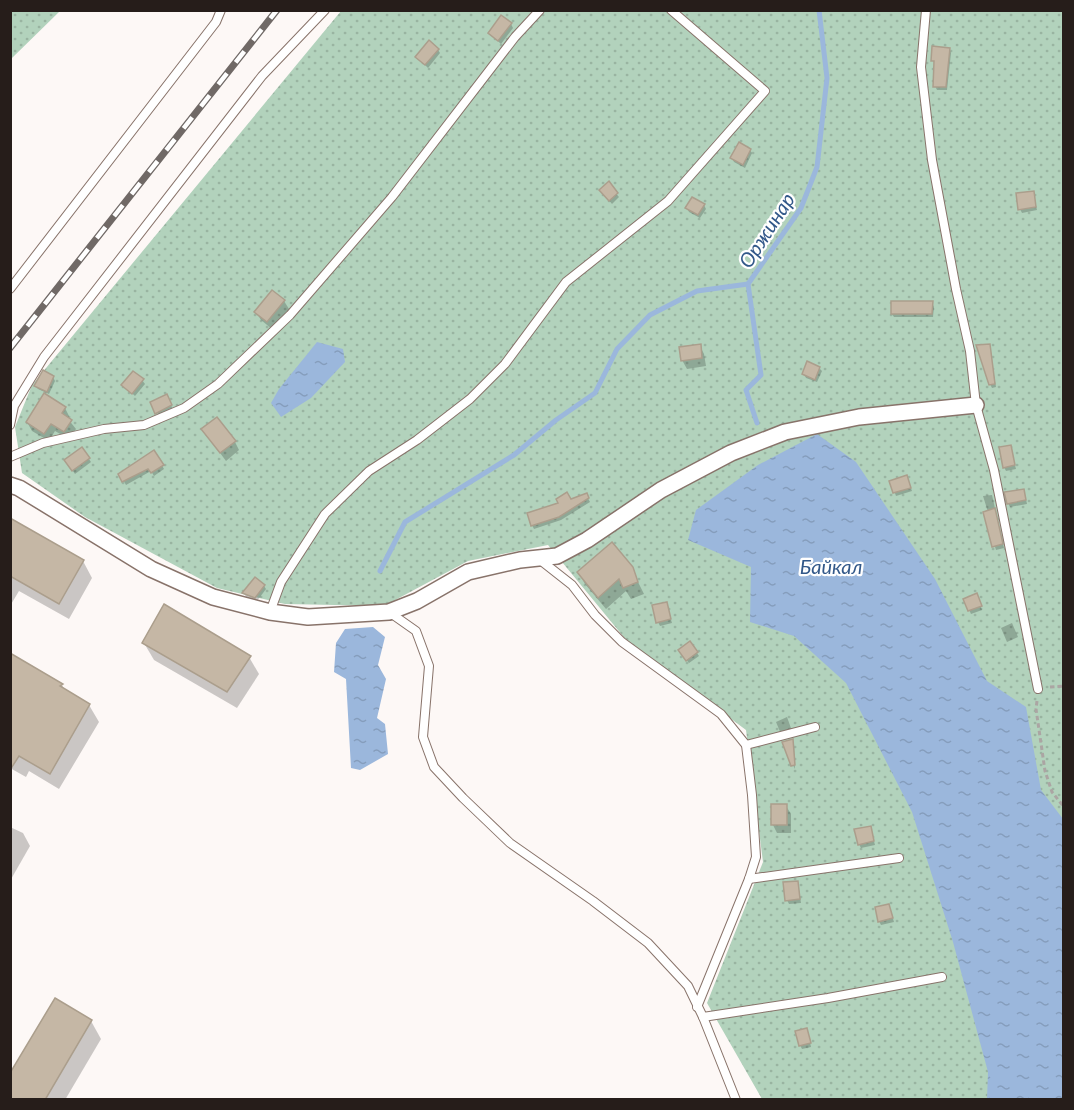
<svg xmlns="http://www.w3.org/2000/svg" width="1074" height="1110" viewBox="0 0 1074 1110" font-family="Lato,sans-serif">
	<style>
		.grass { fill: url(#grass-dots) }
		.water { fill: url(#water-ripples) }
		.shadow { fill: #0003 }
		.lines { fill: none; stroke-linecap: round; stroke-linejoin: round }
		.stream { stroke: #9bb7dc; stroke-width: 5 }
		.building { fill: #c5b7a5; stroke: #ab9e8c; stroke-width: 1.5 }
		.service-casing { stroke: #88736a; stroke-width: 10 }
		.minor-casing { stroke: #88736a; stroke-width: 18 }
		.path { stroke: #aba5a3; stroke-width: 3; stroke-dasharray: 4.5 3; stroke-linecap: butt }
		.service { stroke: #fff; stroke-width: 8 }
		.minor { stroke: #fff; stroke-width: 15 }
		.rail-casing { stroke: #706966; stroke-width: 7 }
		.rail { stroke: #fff; stroke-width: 4.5; stroke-dasharray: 14; stroke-linecap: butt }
		.labels { text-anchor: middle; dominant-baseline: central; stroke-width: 4.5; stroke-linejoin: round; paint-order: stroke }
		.water-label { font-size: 20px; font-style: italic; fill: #325889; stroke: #fff }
	</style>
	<defs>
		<pattern id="grass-dots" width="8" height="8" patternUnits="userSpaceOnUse" patternTransform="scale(1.5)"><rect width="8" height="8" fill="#b2d2bc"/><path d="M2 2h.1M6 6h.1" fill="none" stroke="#99b4a1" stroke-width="1.8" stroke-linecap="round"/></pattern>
		<pattern id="water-ripples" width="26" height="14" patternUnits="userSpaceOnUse" patternTransform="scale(1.5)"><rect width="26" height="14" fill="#9bb7dc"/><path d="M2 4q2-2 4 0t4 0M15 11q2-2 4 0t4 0" fill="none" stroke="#859dbc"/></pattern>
	</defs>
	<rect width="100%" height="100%" fill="#fdf8f6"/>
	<!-- grass -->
	<g class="grass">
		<polygon points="11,10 60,10 60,11 11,59"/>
		<polygon points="341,11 1063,11 1063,1099 762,1099 707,1003 763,862 746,730 627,641 548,545 468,561 384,606 285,604 217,588 85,517 22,473 15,427 32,385"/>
	</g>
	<!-- water -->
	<g class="water">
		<polygon points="317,342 343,349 345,362 311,398 281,417 271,403 279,389"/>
		<polygon points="817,434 856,462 935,579 987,681 1026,707 1041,790 1063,819 1063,1099 987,1099 988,1072 953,942 912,812 846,683 794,636 750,622 751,567 688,540 696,510 758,465"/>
		<polygon points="373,627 385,637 378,665 386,679 377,718 385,724 388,754 360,770 351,768 346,679 334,672 336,643 345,629"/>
	</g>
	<!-- shadow -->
	<g class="shadow">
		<polygon points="511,24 513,28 501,44 489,33"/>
		<polygon points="949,49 951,53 947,90 937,90 935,86 935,64 933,60"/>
		<polygon points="438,50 440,53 428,68 417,57"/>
		<polygon points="750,150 752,153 745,168 734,162 732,158"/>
		<polygon points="608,184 619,197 612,204 603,193"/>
		<polygon points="1033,192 1037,210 1022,213 1020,209"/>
		<polygon points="704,205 706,209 700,218 689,212 687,208"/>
		<polygon points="284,301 289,309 272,329 261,320 256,312"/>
		<polygon points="932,303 934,307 933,317 894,317 892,314"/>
		<polygon points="989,345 996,387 992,388 990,384"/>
		<polygon points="700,346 704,354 706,366 687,369 682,360"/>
		<polygon points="819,368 822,371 817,382 806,378 804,374"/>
		<polygon points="53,377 55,381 49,394 38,389 36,386"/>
		<polygon points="142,380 145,384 135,396 123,385"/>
		<polygon points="166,396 173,409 159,416 152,403"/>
		<polygon points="65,408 69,416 68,419 76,429 69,439 55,431 49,441 32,431 27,422"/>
		<polygon points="203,430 235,442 239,450 226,461"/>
		<polygon points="1010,447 1016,469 1006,471 1004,467"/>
		<polygon points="82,449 91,462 75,474 68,464"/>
		<polygon points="154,452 164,469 154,476 151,471 126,485 120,474"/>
		<polygon points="908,480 912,491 896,496 891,482"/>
		<polygon points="1024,490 1027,504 1010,507 1008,503"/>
		<polygon points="586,495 590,502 561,520 534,529 532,525 570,501"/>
		<polygon points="992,495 1004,548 996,550 984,513 988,512 983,496"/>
		<polygon points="10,520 83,561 92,578 69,619 19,591 10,606"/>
		<polygon points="631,568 644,594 631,599 626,591 606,609 585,584 579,573"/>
		<polygon points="264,586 266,589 257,601 246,597 244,593"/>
		<polygon points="978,599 982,610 971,614 965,600"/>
		<polygon points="666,604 672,623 660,626 658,622"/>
		<polygon points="1012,623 1018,637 1007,642 1001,628"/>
		<polygon points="144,643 249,657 259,674 237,708 154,660"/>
		<polygon points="697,653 699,656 689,663 682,654"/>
		<polygon points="10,654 62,685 66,692 89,705 99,722 59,789 29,771 26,777 10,768"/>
		<polygon points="787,717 792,731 781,734 776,722"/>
		<polygon points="792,741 794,744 795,769 793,765"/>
		<polygon points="786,806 791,814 791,833 777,833 773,825"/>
		<polygon points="10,827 23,833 30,846 10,881"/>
		<polygon points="870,827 875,845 861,848 859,844"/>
		<polygon points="798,883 801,903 789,904 787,900"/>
		<polygon points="889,906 894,922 881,925 879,921"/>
		<polygon points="91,1021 101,1039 65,1100 10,1100"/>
		<polygon points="808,1033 811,1047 802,1049 800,1045"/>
	</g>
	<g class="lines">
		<!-- stream -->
		<g class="stream">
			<polyline points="757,423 746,390 761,375 748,284 801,208 817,167 827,78 819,10"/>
			<polyline points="380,571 405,522 514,455 556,420 595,393 617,349 650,315 697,291 748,284"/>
		</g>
	</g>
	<!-- building -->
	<g class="building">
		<polygon points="501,15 512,23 498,41 488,33"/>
		<polygon points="429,40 439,49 425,65 415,57"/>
		<polygon points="932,46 950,48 946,87 933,87 934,61 931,61"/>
		<polygon points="739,142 751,149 743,165 730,158"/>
		<polygon points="609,181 618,193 609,201 599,190"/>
		<polygon points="1034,191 1036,207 1018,210 1016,193"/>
		<polygon points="692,197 705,204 698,215 685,208"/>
		<polygon points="272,290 285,300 267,322 254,312"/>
		<polygon points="891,301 933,301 932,314 891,314"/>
		<polygon points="701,344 702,358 681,361 679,347"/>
		<polygon points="990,344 995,384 989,385 976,345"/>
		<polygon points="807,361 820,367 815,380 802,374"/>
		<polygon points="43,370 54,376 47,392 34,386"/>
		<polygon points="133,371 144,379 132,394 121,385"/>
		<polygon points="44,393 66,407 62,413 72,420 64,432 51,424 44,434 26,422"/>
		<polygon points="167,394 172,405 155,414 150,402"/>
		<polygon points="217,417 236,441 220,453 201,429"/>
		<polygon points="1011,445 1015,465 1003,468 999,447"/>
		<polygon points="82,447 90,458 72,471 64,460"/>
		<polygon points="154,450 164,465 151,473 148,469 122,482 118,474"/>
		<polygon points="907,475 911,488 893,493 889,481"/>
		<polygon points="1024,489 1026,500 1007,504 1004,492"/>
		<polygon points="567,492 571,499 587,493 589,498 559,517 531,526 527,513 558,503 556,499"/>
		<polygon points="995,508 1003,544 992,547 983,512"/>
		<polygon points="10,518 84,560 59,604 10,576"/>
		<polygon points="612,542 633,567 638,582 623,588 619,579 598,598 577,572"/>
		<polygon points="255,577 265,585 255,598 242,593"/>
		<polygon points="977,593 982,606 968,611 963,599"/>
		<polygon points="667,602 671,619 656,623 652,605"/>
		<polygon points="164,604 251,656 227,692 142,643"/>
		<polygon points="690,641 698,652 686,661 678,650"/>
		<polygon points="10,653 63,684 60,686 90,704 50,774 19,756 10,770"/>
		<polygon points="793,739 795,765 791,766 782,742"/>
		<rect x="771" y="804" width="16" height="21"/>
		<polygon points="871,826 874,841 858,845 854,829"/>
		<polygon points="798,881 800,899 785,901 783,882"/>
		<polygon points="889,904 893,918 878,922 875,907"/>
		<polygon points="55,998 92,1020 45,1100 10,1100 10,1073"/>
		<polygon points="807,1028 811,1043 799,1046 795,1031"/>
	</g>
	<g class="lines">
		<defs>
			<g id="service">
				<polyline points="926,10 921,67 932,160 956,289 970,351 976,405 994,470 1038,689"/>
				<polyline points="10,289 216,22 221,10"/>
				<polyline points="10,425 14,406 44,357 262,76 325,10"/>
				<polyline points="10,457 43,443 104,429 144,425 184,408 218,384 290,315 392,197 515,37 540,10"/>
				<polyline points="539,559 572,585 595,615 622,642 721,714 746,745 752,795 756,857 749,879 697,1007"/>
				<polyline points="270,612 281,582 325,514 369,471 417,440 470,399 505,364 566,282 668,201 765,91 671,10"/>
				<polyline points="389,612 416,631 429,666 423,737 434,767 463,798 510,843 593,901 648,943 688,986 703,1017 736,1100"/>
				<polyline points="746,745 815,727"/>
				<polyline points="749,879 899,858"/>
				<polyline points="703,1017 828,998 942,977"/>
			</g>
			<polyline id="minor" points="10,485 19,488 151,569 213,597 270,612 308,617 389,612 417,601 468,572 520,560 557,556 587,540 661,490 731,453 785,432 859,417 976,405"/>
		</defs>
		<!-- service casing -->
		<use href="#service" class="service-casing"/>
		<!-- minor casing -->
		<use href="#minor" class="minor-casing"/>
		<!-- path -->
		<g class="path">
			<polyline points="1050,687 1064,686"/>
			<polyline points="1037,701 1036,709 1045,771 1052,792 1064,807"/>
		</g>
		<!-- service -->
		<use href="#service" class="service"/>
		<!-- minor -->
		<use href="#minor" class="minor"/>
		<defs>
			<polyline id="rail" points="10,348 277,10"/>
		</defs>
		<!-- rail casing -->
		<use href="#rail" class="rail-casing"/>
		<!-- rail -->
		<use href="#rail" class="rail"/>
	</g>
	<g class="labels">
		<!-- water labels -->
		<g class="water-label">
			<text transform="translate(766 230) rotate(-57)">Оржинар</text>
			<text x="831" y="566">Байкал</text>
		</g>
	</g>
	<!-- border -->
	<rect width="1074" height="1110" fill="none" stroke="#261d1a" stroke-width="24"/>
</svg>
